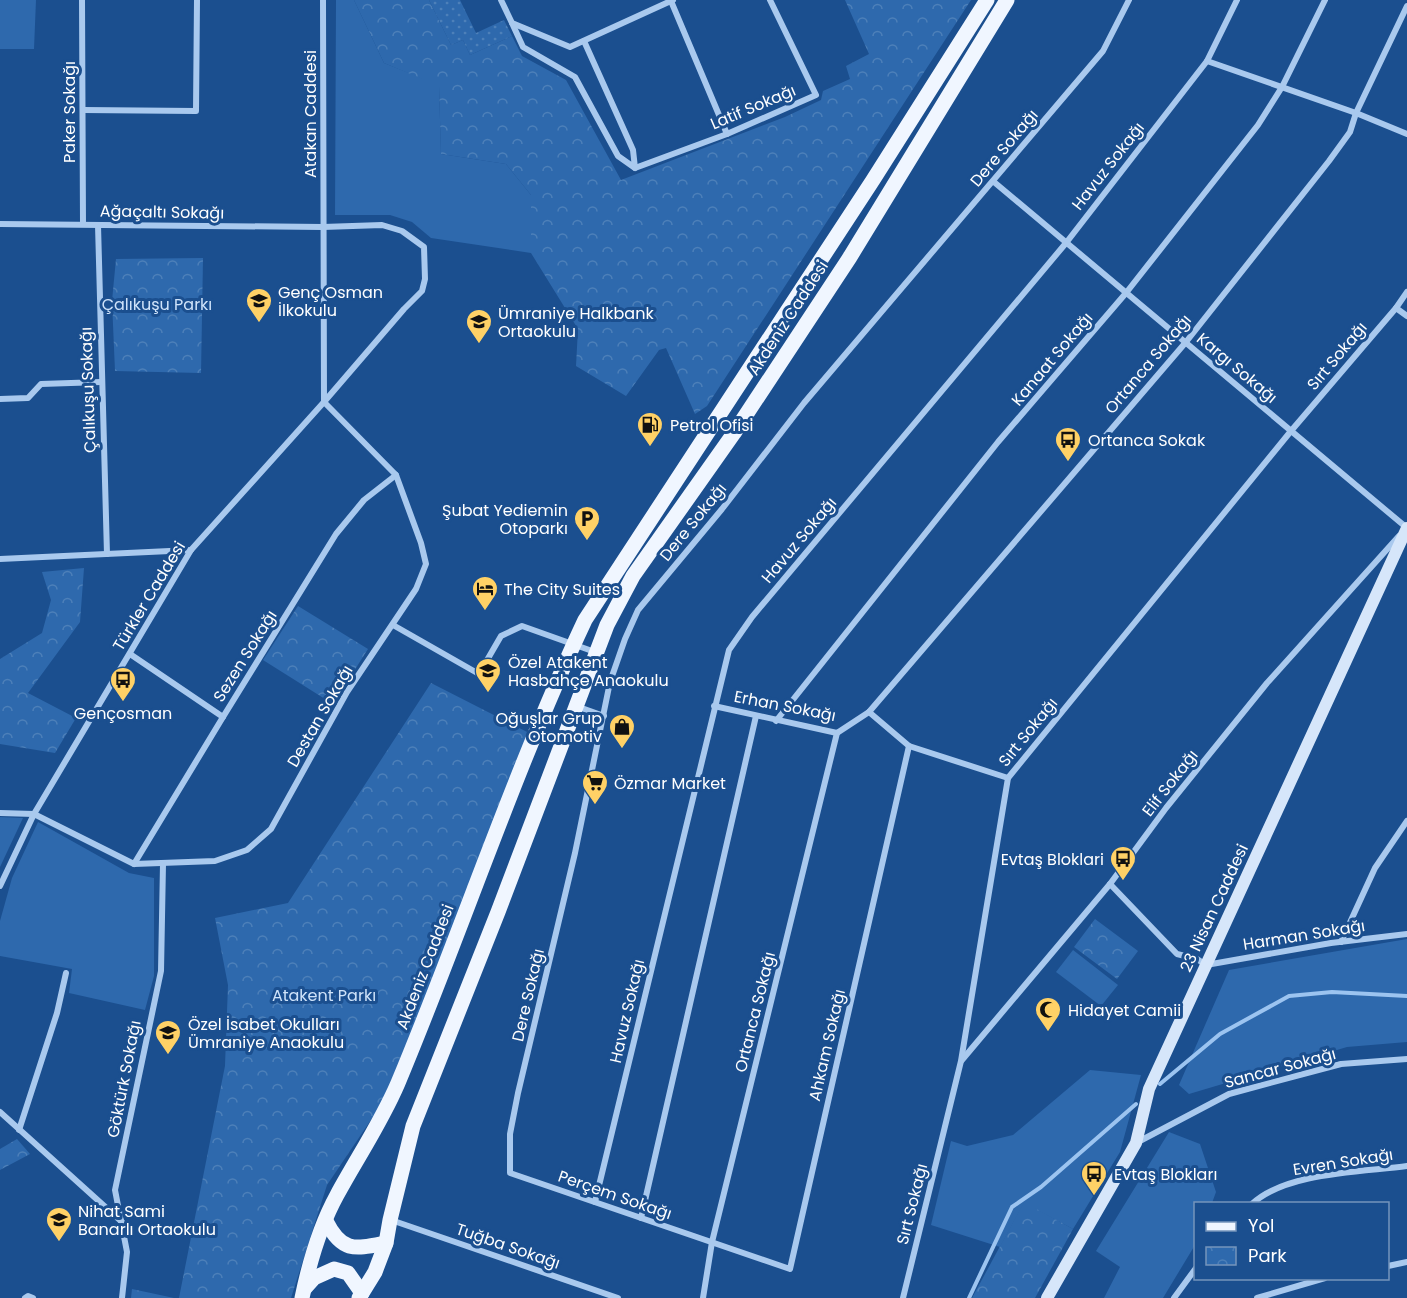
<svg xmlns="http://www.w3.org/2000/svg" width="1407" height="1298" viewBox="0 0 1407 1298" font-family="Poppins,sans-serif">
	<style>
		.grass { fill: #2e69ad }
		.park { fill: url(#park-crowns) }
		.garden { fill: url(#garden-dots) }
		.lines { fill: none; stroke-linecap: round; stroke-linejoin: round }
		.stream { stroke: #9cc4f0; stroke-width: 4 }
		.street { stroke: #a9c9ee; stroke-width: 6 }
		.secondary { stroke: #d6e6fa; stroke-width: 12 }
		.primary { stroke: #f0f6ff; stroke-width: 15 }
		.labels { text-anchor: middle; dominant-baseline: central; stroke-width: 6; stroke-linejoin: round; paint-order: stroke }
		.street-label { font-size: 16px; fill: #fff; stroke: #1b4f8f }
		.poi-label { font-size: 16px; fill: #fff; stroke: #1b4f8f; text-anchor: start }
		.park-label { font-size: 16px; fill: #cfe3fa; stroke: #1b4f8f }
	</style>
	<defs>
		<pattern id="park-crowns" width="20" height="18" patternUnits="userSpaceOnUse" patternTransform="scale(1.5)"><rect width="20" height="18" fill="#2e69ad"/><path d="M2 6a3 3 0 1 1 6 0M12 15a3 3 0 1 1 6 0" fill="none" stroke="#4d80b9"/></pattern>
		<pattern id="garden-dots" width="8" height="8" patternUnits="userSpaceOnUse" patternTransform="scale(1.5)"><rect width="8" height="8" fill="#2e69ad"/><path d="M2 2h.1M6 6h.1" fill="none" stroke="#4d80b9" stroke-width="1.8" stroke-linecap="round"/></pattern>
	</defs>
	<rect width="100%" height="100%" fill="#1b4f8f"/>
	<!-- grass -->
	<g class="grass">
		<polygon points="0,0 36,0 34,49 0,49"/>
		<polygon points="336,0 354,0 384,63 439,85 441,154 506,164 531,195 531,253 431,238 412,222 390,215 335,215"/>
		<polygon points="0,817 23,818 0,867"/>
		<polygon points="38,822 129,873 154,878 154,976 145,1010 69,993 72,969 0,956 0,921 12,878"/>
		<polygon points="1407,939 1407,1042 1347,1047 1189,1094 1179,1085 1229,970"/>
		<polygon points="1073,950 1118,985 1101,1006 1056,972"/>
		<polygon points="1090,1070 1141,1075 1120,1152 1073,1229 1024,1203 1000,1247 931,1225 951,1141 967,1146 1013,1135"/>
		<polygon points="1169,1132 1200,1144 1216,1192 1212,1203 1196,1204 1195,1245 1163,1298 1104,1298 1120,1267 1096,1251"/>
	</g>
	<!-- park -->
	<g class="park">
		<polygon points="354,0 429,0 451,45 463,40 470,55 512,36 522,56 566,80 621,180 785,117 821,100 823,91 850,79 846,66 869,54 845,0 971,0 707,406 695,414 666,348 659,350 626,396 576,366 578,329 531,253 531,195 506,164 441,154 439,86 384,63"/>
		<polygon points="203,258 201,373 115,371 112,301 116,259"/>
		<polygon points="84,568 80,622 28,693 76,718 55,753 0,744 0,659 42,633 51,600 42,572"/>
		<polygon points="298,606 368,649 333,704 263,660"/>
		<polygon points="431,683 531,734 477,874 381,1105 327,1185 291,1298 179,1298 225,1066 228,985 215,918 288,903"/>
		<polygon points="1095,919 1138,951 1117,979 1074,947"/>
		<polygon points="17,1139 30,1154 0,1170 0,1149"/>
		<polygon points="1024,1202 1073,1229 1035,1298 972,1298"/>
		<polygon points="132,1289 174,1298 131,1298"/>
	</g>
	<!-- garden -->
	<polygon class="garden" points="429,0 460,0 476,33 504,20 512,36 470,55 463,40 451,45"/>
	<g class="lines">
		<!-- stream -->
		<g class="stream">
			<polyline points="1160,1084 1220,1034 1289,996 1332,992 1407,996"/>
			<polyline points="969,1298 1012,1207 1041,1187 1136,1104"/>
		</g>
		<!-- street -->
		<g class="street">
			<polyline points="82,0 83,224"/>
			<polyline points="501,0 512,23 570,47 673,0"/>
			<polyline points="671,1 727,134"/>
			<polyline points="512,23 523,47 575,77 618,156 635,168 633,150 584,41"/>
			<polyline points="1207,61 1356,113 1407,134"/>
			<polyline points="83,110 196,111 197,0"/>
			<polyline points="635,168 727,134 816,95 770,0"/>
			<polyline points="994,182 1407,528"/>
			<polyline points="0,224 323,227 382,225 402,231 424,247 425,279 422,291 404,309 324,402 396,475 421,543 426,564 416,589 347,692 271,829 247,850 215,861 134,864 34,814 0,813"/>
			<polyline points="98,225 107,554"/>
			<polyline points="1396,308 1407,316"/>
			<polyline points="0,399 28,398 41,384 101,382"/>
			<polyline points="0,559 191,550"/>
			<polyline points="393,625 479,674 501,636 522,626 595,652"/>
			<polyline points="130,654 223,717"/>
			<polyline points="576,706 604,716"/>
			<polyline points="714,706 837,733 869,712 1186,342 1329,161 1350,132 1356,113 1407,6"/>
			<polyline points="869,712 909,746 1008,778"/>
			<polyline points="776,721 998,442 1126,293 1258,125 1282,87 1325,0"/>
			<polyline points="909,746 790,1269 510,1173 510,1134 518,1093 575,853 610,682 625,639 638,610 722,509 804,403 1103,51 1129,0"/>
			<polyline points="134,864 223,717 336,534 364,500 396,475"/>
			<polyline points="1110,884 1177,954 1197,959 1206,965 1331,943 1407,934"/>
			<polyline points="0,886 34,814 191,550 324,402 323,0"/>
			<polyline points="1341,942 1375,868 1407,821"/>
			<polyline points="962,1060 1110,884 1166,808 1267,683 1399,536"/>
			<polyline points="0,1112 122,1222"/>
			<polyline points="19,1130 57,1013 66,973"/>
			<polyline points="1136,1143 1229,1094 1341,1064 1407,1059"/>
			<polyline points="595,1202 729,650 752,617 1066,243 1207,61 1237,0"/>
			<path d="M1252,1204c34,-32 110,-32 155,-38"/>
			<polyline points="641,1218 756,716"/>
			<polyline points="391,1220 618,1298"/>
			<polyline points="1388,1266 1407,1262"/>
			<polyline points="25,1298 28,1296 33,1298"/>
			<polyline points="122,1298 127,1252 115,1190 161,971 163,864"/>
			<polyline points="703,1298 712,1242 837,733"/>
			<polyline points="903,1298 961,1061 1008,778 1291,431 1396,308 1407,292"/>
			<polyline points="1174,1298 1196,1268"/>
			<polyline points="1257,1298 1325,1278"/>
		</g>
		<!-- secondary -->
		<polyline class="secondary" points="1047,1298 1136,1143 1149,1089 1407,528"/>
		<!-- primary -->
		<g class="primary">
			<path d="M326,1221c16,32 29,28 60,22"/>
			<polyline points="305,1288 314,1278 334,1269 348,1273 362,1293"/>
			<path d="M302,1298c7,-34 18,-72 35,-103 20,-37 44,-72 61,-112 64,-153 116,-312 187,-463l288,-440 114,-180"/>
			<polyline points="359,1298 375,1272 386,1243 390,1220 413,1126 498,912 607,625 633,576 734,433 850,257 1007,0"/>
		</g>
	</g>
	<!-- icons -->
	<defs>
		<symbol id="school-pin" viewBox="-11 -11 22 30"><path d="M0 17L-7.5 6A9.5 9.5 0 1 1 7.5 6Z" fill="#ffd166" stroke="#1b4f8f"/><path d="M0-5L7-2L0 1L-7-2ZM-4 1L0 2.5L4 1V4Q0 6-4 4Z" fill="#111"/></symbol>
		<symbol id="fuel-pin" viewBox="-11 -11 22 30"><path d="M0 17L-7.5 6A9.5 9.5 0 1 1 7.5 6Z" fill="#ffd166" stroke="#1b4f8f"/><path d="M-5.5-6h7V0h2V4h1.3V-2.5L3-4.5l.8-.8L6-3V5H2.5V1h-1V6h-7ZM-4.2-4.7v3.2H.2V-4.7Z" fill="#111"/></symbol>
		<symbol id="bus-pin" viewBox="-11 -11 22 30"><path d="M0 17L-7.5 6A9.5 9.5 0 1 1 7.5 6Z" fill="#ffd166" stroke="#1b4f8f"/><path d="M-5-6H5V4H4V6H2V4H-2V6H-4V4H-5ZM-3.5-4V0h7V-4ZM-3.5 1.2v1.5H-2V1.2ZM2 1.2v1.5H3.5V1.2Z" fill="#111"/></symbol>
		<symbol id="parking-pin" viewBox="-11 -11 22 30"><path d="M0 17L-7.5 6A9.5 9.5 0 1 1 7.5 6Z" fill="#ffd166" stroke="#1b4f8f"/><path d="M-3.5-5.5H1a3.5 3.5 0 0 1 0 7H-1V5.5H-3.5ZM-1-3.4V-.6H.8a1.4 1.4 0 0 0 0-2.8Z" fill="#111"/></symbol>
		<symbol id="hotel-pin" viewBox="-11 -11 22 30"><path d="M0 17L-7.5 6A9.5 9.5 0 1 1 7.5 6Z" fill="#ffd166" stroke="#1b4f8f"/><path d="M-6-4.5h1.5V1H6V5H4.5V3h-9V5H-6ZM-4 0a1.8 1.8 0 1 1 3.6 0ZM.5 0V-2.5h3Q6-2.5 6 0Z" fill="#111"/></symbol>
		<symbol id="shop-pin" viewBox="-11 -11 22 30"><path d="M0 17L-7.5 6A9.5 9.5 0 1 1 7.5 6Z" fill="#ffd166" stroke="#1b4f8f"/><path d="M-5-2.5h2.3a2.7 3.5 0 0 1 5.4 0H5L5.5 6h-11ZM-1.5-2.5h3a1.5 2.3 0 0 0-3 0Z" fill="#111"/></symbol>
		<symbol id="supermarket-pin" viewBox="-11 -11 22 30"><path d="M0 17L-7.5 6A9.5 9.5 0 1 1 7.5 6Z" fill="#ffd166" stroke="#1b4f8f"/><path d="M-6-5.5h2.5l.6 2H6L4.5 2H-2.5L-4.4-4H-6ZM-1.5 3.2a1.3 1.3 0 1 0 .1 0ZM3 3.2a1.3 1.3 0 1 0 .1 0Z" fill="#111"/></symbol>
		<symbol id="mosque-pin" viewBox="-11 -11 22 30"><path d="M0 17L-7.5 6A9.5 9.5 0 1 1 7.5 6Z" fill="#ffd166" stroke="#1b4f8f"/><path d="M3.5-4.9A6 6 0 1 0 3.5 4.9A5 5 0 1 1 3.5-4.9Z" fill="#111"/></symbol>
	</defs>
	<g fill-rule="evenodd">
		<use href="#school-pin" x="244" y="286" width="30" height="40"/>
		<use href="#school-pin" x="464" y="307" width="30" height="40"/>
		<use href="#fuel-pin" x="635" y="410" width="30" height="40"/>
		<use href="#bus-pin" x="1053" y="425" width="30" height="40"/>
		<use href="#parking-pin" x="572" y="504" width="30" height="40"/>
		<use href="#hotel-pin" x="470" y="574" width="30" height="40"/>
		<use href="#school-pin" x="473" y="656" width="30" height="40"/>
		<use href="#bus-pin" x="108" y="665" width="30" height="40"/>
		<use href="#shop-pin" x="607" y="712" width="30" height="40"/>
		<use href="#supermarket-pin" x="580" y="768" width="30" height="40"/>
		<use href="#bus-pin" x="1108" y="844" width="30" height="40"/>
		<use href="#mosque-pin" x="1033" y="995" width="30" height="40"/>
		<use href="#school-pin" x="153" y="1018" width="30" height="40"/>
		<use href="#bus-pin" x="1079" y="1159" width="30" height="40"/>
		<use href="#school-pin" x="44" y="1205" width="30" height="40"/>
	</g>
	<g class="labels">
		<!-- street labels -->
		<g class="street-label">
			<text transform="translate(753 107) rotate(-23)">Latif Sokağı</text>
			<text transform="translate(69 112) rotate(-90)">Paker Sokağı</text>
			<text transform="translate(310 114) rotate(-90)">Atakan Caddesi</text>
			<text transform="translate(1004 148) rotate(-50)">Dere Sokağı</text>
			<text transform="translate(1108 166) rotate(-52)">Havuz Sokağı</text>
			<text transform="translate(162 212) rotate(1)">Ağaçaltı Sokağı</text>
			<text transform="translate(788 318) rotate(-57)">Akdeniz Caddesi</text>
			<text transform="translate(1337 356) rotate(-50)">Sırt Sokağı</text>
			<text transform="translate(1052 359) rotate(-50)">Kanaat Sokağı</text>
			<text transform="translate(1148 364) rotate(-50)">Ortanca Sokağı</text>
			<text transform="translate(1237 368) rotate(40)">Kargı Sokağı</text>
			<text transform="translate(88 390) rotate(-92)">Çalıkuşu Sokağı</text>
			<text transform="translate(693 522) rotate(-51)">Dere Sokağı</text>
			<text transform="translate(799 540) rotate(-50)">Havuz Sokağı</text>
			<text transform="translate(149 596) rotate(-59)">Türkler Caddesi</text>
			<text transform="translate(245 656) rotate(-58)">Sezen Sokağı</text>
			<text transform="translate(785 706) rotate(11)">Erhan Sokağı</text>
			<text transform="translate(320 716) rotate(-60)">Destan Sokağı</text>
			<text transform="translate(1028 732) rotate(-51)">Sırt Sokağı</text>
			<text transform="translate(1170 783) rotate(-52)">Elif Sokağı</text>
			<text transform="translate(1214 908) rotate(-65)">23 Nisan Caddesi</text>
			<text transform="translate(1304 935) rotate(-9)">Harman Sokağı</text>
			<text transform="translate(425 967) rotate(-69)">Akdeniz Caddesi</text>
			<text transform="translate(528 995) rotate(-77)">Dere Sokağı</text>
			<text transform="translate(627 1011) rotate(-77)">Havuz Sokağı</text>
			<text transform="translate(755 1012) rotate(-76)">Ortanca Sokağı</text>
			<text transform="translate(827 1045) rotate(-77)">Ahkam Sokağı</text>
			<text transform="translate(1280 1068) rotate(-15)">Sancar Sokağı</text>
			<text transform="translate(124 1079) rotate(-79)">Göktürk Sokağı</text>
			<text transform="translate(1343 1162) rotate(-9)">Evren Sokağı</text>
			<text transform="translate(615 1195) rotate(19)">Perçem Sokağı</text>
			<text transform="translate(912 1204) rotate(-76)">Sırt Sokağı</text>
			<text transform="translate(508 1246) rotate(19)">Tuğba Sokağı</text>
		</g>
		<!-- poi labels -->
		<g class="poi-label">
			<text x="278" y="292">Genç Osman<tspan x="278" dy="18">İlkokulu</tspan></text>
			<text x="498" y="313">Ümraniye Halkbank<tspan x="498" dy="18">Ortaokulu</tspan></text>
			<text x="670" y="425">Petrol Ofisi</text>
			<text x="1088" y="440">Ortanca Sokak</text>
			<text x="568" y="510" text-anchor="end">Şubat Yediemin<tspan x="568" dy="18">Otoparkı</tspan></text>
			<text x="504" y="589">The City Suites</text>
			<text x="508" y="662">Özel Atakent<tspan x="508" dy="18">Hasbahçe Anaokulu</tspan></text>
			<text x="123" y="713" text-anchor="middle">Gençosman</text>
			<text x="602" y="718" text-anchor="end">Oğuşlar Grup<tspan x="602" dy="18">Otomotiv</tspan></text>
			<text x="614" y="783">Özmar Market</text>
			<text x="1104" y="859" text-anchor="end">Evtaş Bloklari</text>
			<text x="1068" y="1010">Hidayet Camii</text>
			<text x="188" y="1024">Özel İsabet Okulları<tspan x="188" dy="18">Ümraniye Anaokulu</tspan></text>
			<text x="1114" y="1174">Evtaş Blokları</text>
			<text x="78" y="1211">Nihat Sami<tspan x="78" dy="18">Banarlı Ortaokulu</tspan></text>
		</g>
		<!-- park labels -->
		<g class="park-label">
			<text x="157" y="304">Çalıkuşu Parkı</text>
			<text x="324" y="995">Atakent Parkı</text>
		</g>
	</g>
	<!-- legend -->
	<rect x="1194" y="1202" width="195" height="78" fill="#1b4f8f" stroke="#7695bc" stroke-width="1.5"/>
	<rect x="1206" y="1222" width="30" height="9" fill="#f0f6ff" stroke="#7695bc" stroke-width="1.5"/>
	<text x="1248" y="1232" font-size="18" fill="#ffffff">Yol</text>
	<rect x="1206" y="1247" width="30" height="18" fill="url(#park-crowns)" stroke="#7695bc" stroke-width="1.5"/>
	<text x="1248" y="1262" font-size="18" fill="#ffffff">Park</text>
</svg>
